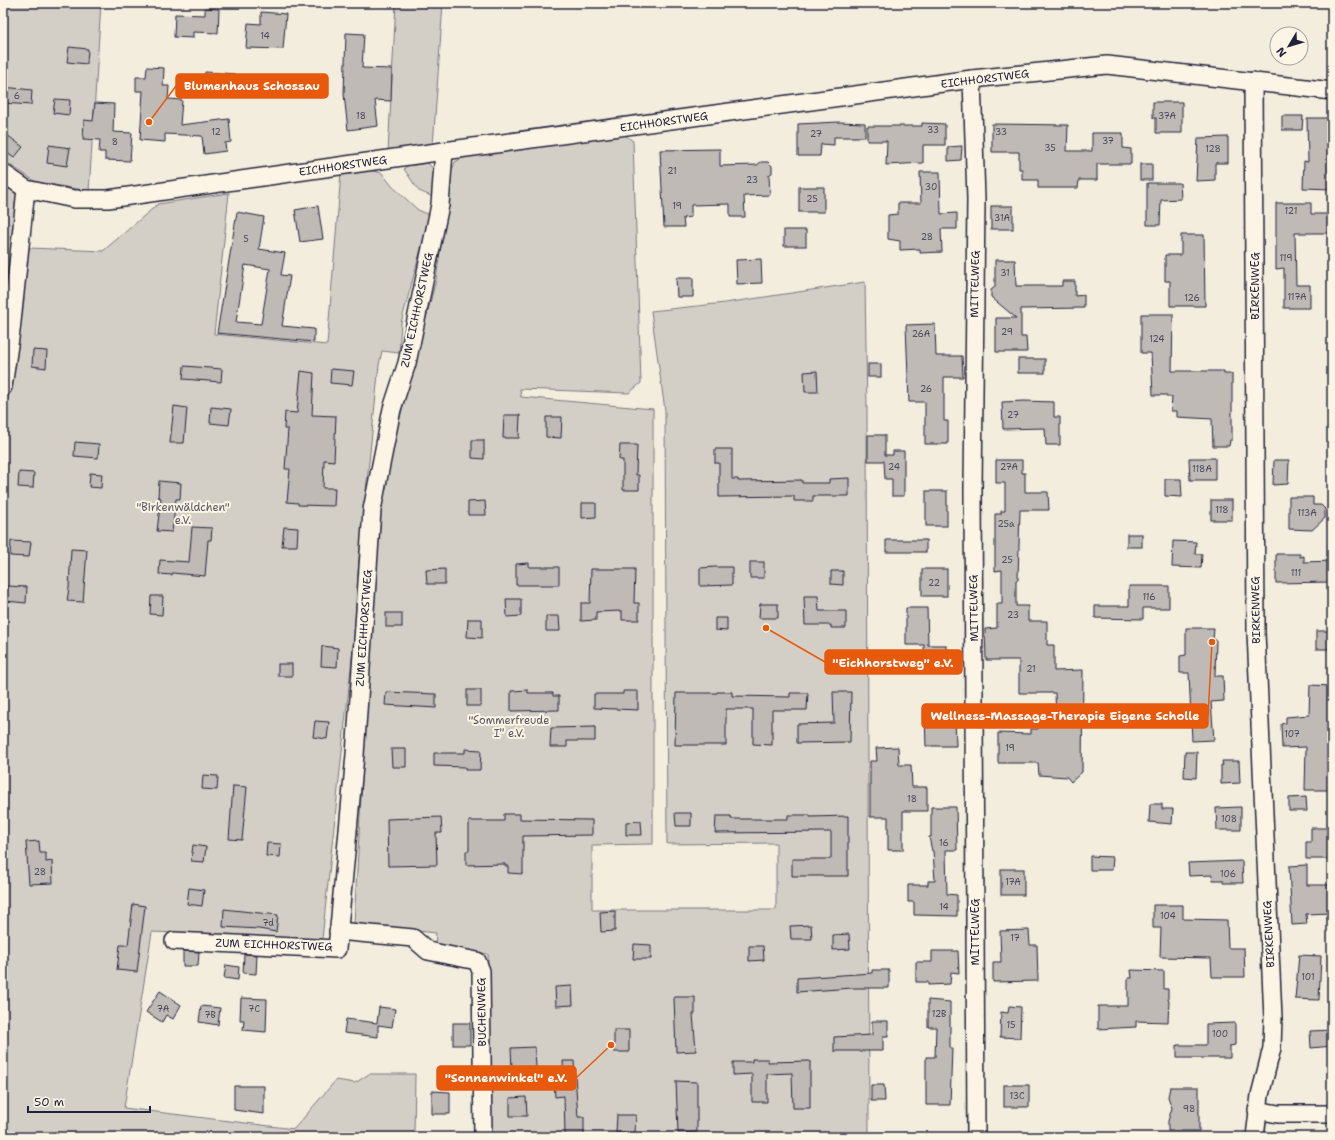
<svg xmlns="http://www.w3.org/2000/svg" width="1335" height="1140" viewBox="0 0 1335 1140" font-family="'Shantell Sans',sans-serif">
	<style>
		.green { fill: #d4cfc6; stroke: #7b7880 }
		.building { fill: #bfbab6; stroke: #22223b; fill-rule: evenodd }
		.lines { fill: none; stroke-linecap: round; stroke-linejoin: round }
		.minor-casing { stroke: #22223b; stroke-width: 20 }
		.minor { stroke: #fcf5e5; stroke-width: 17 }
		.labels { text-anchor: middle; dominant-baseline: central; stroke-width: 4; stroke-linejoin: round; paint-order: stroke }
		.number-label { font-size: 9px; fill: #49485a }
		.street-label { font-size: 11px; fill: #22223b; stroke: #fcf5e5 }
		.park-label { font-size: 11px; fill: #575665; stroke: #fcf5e5 }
		.leader { fill: none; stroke: #e8590c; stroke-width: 1.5 }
		.callout-dot { fill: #e8590c; stroke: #fcf5e5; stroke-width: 1.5 }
		.callout { fill: #e8590c; stroke: #e8590c; stroke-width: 1.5 }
		.callout-label { font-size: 12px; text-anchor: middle; font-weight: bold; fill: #fff }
	</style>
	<rect width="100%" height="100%" fill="#f3edde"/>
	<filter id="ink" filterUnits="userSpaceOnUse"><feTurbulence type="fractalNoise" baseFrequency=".025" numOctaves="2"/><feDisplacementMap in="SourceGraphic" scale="8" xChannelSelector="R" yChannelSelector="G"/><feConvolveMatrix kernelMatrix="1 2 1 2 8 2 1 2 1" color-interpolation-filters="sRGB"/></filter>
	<g filter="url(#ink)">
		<!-- green -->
		<g class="green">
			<polygon points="3,3 101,3 89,191 36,182 3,160"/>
			<polygon points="396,3 443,3 433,146 388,153"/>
			<polygon points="622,133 633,141 641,383 629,393 520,389 521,397 653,409 653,844 592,845 592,910 776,910 776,843 667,844 665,410 651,311 725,303 865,282 867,411 869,1137 489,1137 488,954 435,947 436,933 354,924 376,528 387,467 436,280 451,173 455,162 465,157"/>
			<path d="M428,163c10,10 9,17 7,31l-4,2 -12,-5 -15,-22 3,-3z"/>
			<polygon points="368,170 382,173 392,186 418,210 430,215 401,323 399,353 382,351 379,365 359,559 354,639 322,939 152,932 124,1108 294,1129 336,1080 355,1083 369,1074 415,1074 414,1137 3,1137 3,432 20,324 29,248 103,251 158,204 229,193 214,334 327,345 341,173"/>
			<polygon points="3,181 20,192 3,344"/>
		</g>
		<!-- building -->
		<g class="building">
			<polygon points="205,8 219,9 218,33 193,32 193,38 174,37 175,14 205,15"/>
			<polygon points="261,12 286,14 283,49 246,48 248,23 261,24"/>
			<polygon points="346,33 364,34 362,68 392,69 391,101 375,100 378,126 348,130 344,94"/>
			<polygon points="69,47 88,49 87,64 67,62"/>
			<polygon points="147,67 164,68 163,86 169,86 168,99 182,100 180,125 229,119 231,142 225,143 226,151 204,154 202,136 165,134 165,142 140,140 143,91 136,91 136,77 146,77"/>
			<polygon points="205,72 235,74 233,97 204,95"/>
			<polygon points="3,87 32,90 31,105 3,103"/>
			<polygon points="55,99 70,100 69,115 53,113"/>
			<polygon points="1153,102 1182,102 1182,133 1156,133 1156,118 1153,118"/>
			<polygon points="95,103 114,104 113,132 132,133 130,161 105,160 105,152 99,152 100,140 83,139 84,120 93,121"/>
			<polygon points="1282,116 1303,116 1302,130 1282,130"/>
			<polygon points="1307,118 1332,118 1332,141 1331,141 1332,189 1303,188 1304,161 1308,162"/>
			<polygon points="839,122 865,123 865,137 834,137 834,145 821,144 820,156 798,156 798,124"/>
			<polygon points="922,123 945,124 945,145 923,145 923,163 886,165 887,141 867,141 867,126 922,126"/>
			<polygon points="992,124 1068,125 1067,151 1092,151 1092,133 1123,133 1123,148 1131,149 1131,164 1097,164 1097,180 1079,180 1078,188 1038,188 1038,180 1022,180 1022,169 1019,169 1019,152 992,152"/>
			<polygon points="3,132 23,147 14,158 3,150"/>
			<polygon points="1228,137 1228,163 1215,163 1215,180 1196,181 1198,138"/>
			<polygon points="49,145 70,148 67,166 47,163"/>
			<polygon points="962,146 961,160 948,161 948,147"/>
			<polygon points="720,149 720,166 757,165 761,162 768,162 772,166 772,173 769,175 770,195 744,196 745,217 730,217 730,204 691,205 691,217 683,218 684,227 664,227 660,150"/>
			<rect x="1140" y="164" width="12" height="16"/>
			<polygon points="920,172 940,172 941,214 957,213 957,229 941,229 942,252 920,253 920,249 900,250 900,241 888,239 888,215 898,214 898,203 921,203"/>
			<polygon points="1147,183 1180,183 1181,199 1161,200 1160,225 1147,225"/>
			<rect x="799" y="187" width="25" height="25"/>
			<polygon points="1276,203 1311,203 1311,214 1332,214 1332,233 1295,233 1296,285 1310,285 1310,308 1284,308 1284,268 1276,269"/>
			<polygon points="318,206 323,239 300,242 295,210"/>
			<rect x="991" y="206" width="22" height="23"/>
			<path d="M237,212l27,5 -5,32 26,4 -4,22 9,1 -8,50 32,3v13l-97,-9zM245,265l25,4 -9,55 -25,-2z"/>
			<rect x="784" y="230" width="22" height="16"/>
			<polygon points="1181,235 1204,235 1205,306 1170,306 1170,281 1165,281 1165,255 1181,255"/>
			<polygon points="761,259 762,283 737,284 736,260"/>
			<polygon points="995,260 1015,260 1016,286 1062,286 1062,281 1075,281 1075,296 1084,295 1084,308 1021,309 1021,337 1026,337 1027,352 996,352 996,318 1016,318 991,297 991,290 995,287"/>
			<polygon points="676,278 693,278 693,297 677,297"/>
			<polygon points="1141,314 1173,314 1172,371 1224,371 1224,374 1232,374 1232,440 1230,440 1229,446 1213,446 1212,419 1177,417 1177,411 1171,411 1172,397 1167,397 1167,395 1153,395 1151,353 1141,353"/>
			<polygon points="935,324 936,356 962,356 963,377 944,377 944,421 948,421 948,444 925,444 925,402 909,402 906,325"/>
			<polygon points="33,350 47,351 46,368 32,366"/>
			<rect x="1018" y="359" width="27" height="14"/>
			<rect x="868" y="364" width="13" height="13"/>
			<polygon points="184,366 222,369 221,382 183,379"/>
			<polygon points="331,369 354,371 352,385 330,383"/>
			<polygon points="301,371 314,373 312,415 336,416 334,461 324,460 323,488 335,488 334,506 298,505 298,503 287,502 290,469 285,469 288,429 284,429 285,412 297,413"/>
			<polygon points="817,371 818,392 805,392 804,372"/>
			<polygon points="1024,401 1054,402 1054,417 1060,417 1060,445 1046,445 1045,428 1003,429 1002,402"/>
			<polygon points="174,406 187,408 184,443 170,443"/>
			<polygon points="211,407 231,409 229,425 210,423"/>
			<polygon points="504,415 520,415 519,438 503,438"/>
			<polygon points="546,417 562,417 561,438 546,437"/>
			<polygon points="868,435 885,435 885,455 893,455 893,451 904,451 904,496 892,496 892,479 885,479 884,461 868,461"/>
			<polygon points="472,440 484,440 484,459 472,458"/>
			<polygon points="75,442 99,444 98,458 74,456"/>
			<polygon points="620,445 637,445 636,475 639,475 639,490 623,490 623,460 619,460"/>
			<polygon points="715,449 732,449 732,479 738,479 738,481 802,480 802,483 829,483 829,479 849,478 849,496 813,496 813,501 794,501 794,496 719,497 719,463 715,463"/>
			<polygon points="1189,458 1215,458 1215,480 1190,480"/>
			<polygon points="996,460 1022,460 1022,473 1025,473 1025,492 1048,492 1049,510 1020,510 1018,580 1016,580 1016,606 1028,606 1028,621 1047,621 1047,645 1054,645 1054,671 1083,670 1082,772 1071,782 1067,777 1039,775 1038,763 998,763 998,733 1031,734 1031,729 1038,729 1038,718 1056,718 1055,693 1019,693 1019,660 986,660 985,629 997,628 997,604 1002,604 1002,570 995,571 995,514 1001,514 1001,511 1005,511 1005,483 996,483"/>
			<polygon points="1274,460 1289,460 1288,484 1273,485"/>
			<polygon points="19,472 34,473 33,488 18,487"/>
			<polygon points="90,473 102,474 101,488 89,487"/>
			<polygon points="1165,479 1181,479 1182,497 1165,496"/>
			<polygon points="159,481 181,483 180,499 176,499 172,532 157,531 161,498 158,497"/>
			<rect x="926" y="491" width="21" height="35"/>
			<polygon points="1289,497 1313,497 1313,505 1321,505 1325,509 1325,518 1312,530 1289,529"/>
			<rect x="1211" y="500" width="21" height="20"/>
			<polygon points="485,501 486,515 468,515 468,502"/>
			<polygon points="582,503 596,503 596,517 582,518"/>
			<polygon points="192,527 212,528 211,540 208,540 205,576 172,573 172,575 159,574 160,560 189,562"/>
			<polygon points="284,527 298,528 297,546 282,546"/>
			<rect x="1127" y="534" width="15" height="13"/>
			<rect x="886" y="540" width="40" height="12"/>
			<polygon points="11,541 31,542 29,557 10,556"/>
			<polygon points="1173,541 1196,542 1195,554 1202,554 1201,568 1172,567"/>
			<polygon points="71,549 87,550 83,602 67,601 69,588"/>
			<polygon points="1276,554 1300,554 1300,557 1304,556 1304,562 1332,561 1332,582 1276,583"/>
			<rect x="750" y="562" width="14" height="16"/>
			<polygon points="529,563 529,567 559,567 559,585 516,585 516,564"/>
			<polygon points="715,567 732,567 732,585 700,586 700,568"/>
			<polygon points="445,569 445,584 427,584 426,570"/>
			<polygon points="591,569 635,569 634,603 639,603 639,620 622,620 622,611 596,612 596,620 581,621 581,603 590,603"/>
			<rect x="922" y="569" width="25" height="27"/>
			<polygon points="831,571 843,571 843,585 831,584"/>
			<polygon points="7,586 27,587 26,603 6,601"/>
			<polygon points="1129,586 1169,586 1169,608 1143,608 1143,619 1095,618 1095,606 1129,606"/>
			<polygon points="151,596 163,596 162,615 150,614"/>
			<polygon points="804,596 818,596 819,611 846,611 846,628 831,628 831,625 805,625"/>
			<polygon points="506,599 521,599 521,616 507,617"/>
			<polygon points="760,604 778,604 778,618 759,618"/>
			<polygon points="906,608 927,608 928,645 946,645 946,672 924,672 924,645 906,645"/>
			<rect x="386" y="613" width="16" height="14"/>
			<polygon points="546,616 559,616 560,631 546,631"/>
			<polygon points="715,618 727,618 727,631 715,630"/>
			<polygon points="468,619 482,619 482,638 467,637"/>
			<polygon points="1186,628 1214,628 1213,640 1216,640 1215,676 1223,676 1224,701 1211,702 1214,740 1192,741 1189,673 1180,673 1180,656 1186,655"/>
			<rect x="1316" y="631" width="16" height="18"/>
			<polygon points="322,646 338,648 337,667 321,666"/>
			<rect x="278" y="664" width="14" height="12"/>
			<polygon points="1310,685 1332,686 1332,790 1305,790 1306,747 1282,748 1281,724 1286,723 1286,717 1309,715"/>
			<rect x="467" y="690" width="14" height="16"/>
			<polygon points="528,690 528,693 553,693 553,696 559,696 559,710 511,711 511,691"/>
			<polygon points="623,691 638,691 638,710 594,708 594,694 623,694"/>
			<polygon points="386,692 436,694 436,708 385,705"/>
			<polygon points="717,692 732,692 732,696 790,697 790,693 808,693 807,710 772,710 772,745 753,744 753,709 726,709 726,745 675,745 676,693 717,693"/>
			<polygon points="833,692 851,692 850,742 797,743 797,724 834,723"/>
			<polygon points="925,716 955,716 956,746 926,746"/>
			<polygon points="315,721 329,722 327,739 313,737"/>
			<polygon points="595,727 595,741 567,741 567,747 550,747 551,728"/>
			<polygon points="898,747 899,765 911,765 912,787 927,787 927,811 903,811 903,850 888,850 888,817 870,817 870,761 877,761 876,748"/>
			<polygon points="391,749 406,749 406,767 392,767"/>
			<polygon points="465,749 481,750 480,770 465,770 465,767 434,766 434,753 465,753"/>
			<polygon points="1185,752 1197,752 1196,778 1184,777"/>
			<polygon points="1222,761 1239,761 1240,783 1221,784 1221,765 1223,765"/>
			<polygon points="203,775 218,776 217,790 202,789"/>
			<polygon points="233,786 247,787 242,840 229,839"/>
			<polygon points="1306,797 1307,811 1289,811 1289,798"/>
			<polygon points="1150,804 1162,804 1162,809 1173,809 1172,824 1149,822"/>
			<polygon points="931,807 956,807 957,850 946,850 947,894 957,895 957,916 914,915 914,902 908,902 908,885 928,885 928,881 935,881 933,851 932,851 929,837 931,837"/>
			<polygon points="1241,807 1241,830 1217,830 1216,808"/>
			<polygon points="675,813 691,813 691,826 676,826"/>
			<polygon points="504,814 520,814 520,819 592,820 592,835 523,836 523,874 508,873 508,866 505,866 505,864 466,865 466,851 469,851 469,821 504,821"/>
			<polygon points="788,815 810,815 810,817 848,816 848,876 792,876 792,859 831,859 831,832 715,833 716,816 731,816 731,819 788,819"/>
			<polygon points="441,817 442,833 436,833 437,865 388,866 387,819"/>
			<polygon points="641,821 642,835 626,835 626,822"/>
			<polygon points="1311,828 1332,828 1332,859 1306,859 1306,842 1311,842"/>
			<polygon points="39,841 40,853 46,853 46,862 52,861 53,883 29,884 26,842"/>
			<polygon points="267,843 281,844 280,857 266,856"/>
			<polygon points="193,845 206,847 204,862 191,861"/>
			<polygon points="1090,856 1113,857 1112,870 1090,870"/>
			<polygon points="1242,861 1243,883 1223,883 1223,880 1213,880 1212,875 1189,876 1188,863"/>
			<polygon points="1307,865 1307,885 1329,885 1331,913 1306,914 1307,924 1292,925 1289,866"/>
			<rect x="1001" y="869" width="23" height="26"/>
			<polygon points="189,888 204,890 202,906 187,904"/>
			<polygon points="133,904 145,906 137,972 117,970 120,945 128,945"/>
			<polygon points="1153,905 1183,905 1183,919 1227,920 1228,948 1244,948 1245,977 1212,977 1211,958 1160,957 1161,928 1153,928"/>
			<polygon points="224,909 278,915 276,932 259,929 223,927"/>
			<polygon points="615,911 615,931 601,932 600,912"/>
			<polygon points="811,925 812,939 791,939 790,926"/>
			<polygon points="1029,930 1030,945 1037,945 1038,981 993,982 993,962 1001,962 1000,931"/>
			<polygon points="849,934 850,949 833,950 833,935"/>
			<polygon points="634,944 651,945 651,959 633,959"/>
			<polygon points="749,946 763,946 764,960 749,961"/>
			<polygon points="183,951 199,952 198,966 183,966"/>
			<polygon points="932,951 958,951 959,973 951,972 950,984 928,985 928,982 916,982 916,962 932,962"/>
			<polygon points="244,954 257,955 256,974 243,973"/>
			<polygon points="1299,955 1321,956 1319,1000 1295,999"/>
			<polygon points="226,965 239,967 238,980 224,978"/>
			<polygon points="872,970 889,970 889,988 852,988 797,992 797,978 872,973"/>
			<polygon points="1131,970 1164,971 1164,989 1168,989 1168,1000 1169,1000 1168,1022 1136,1021 1136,1027 1098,1029 1098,1006 1128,1006 1128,978 1132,978"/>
			<polygon points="572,986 573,1005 556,1006 555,987"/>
			<polygon points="160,991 181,1005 173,1019 166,1015 162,1022 146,1012"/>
			<polygon points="674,997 695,997 695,1014 693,1014 696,1051 676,1052"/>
			<polygon points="241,998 267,999 266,1032 243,1030 244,1020 240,1020"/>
			<polygon points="928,1000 950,1002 950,1048 952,1048 950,1105 926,1105 926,1057 935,1057 936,1027 928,1027"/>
			<polygon points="201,1006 220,1008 218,1025 199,1022"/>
			<polygon points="1009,1006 1021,1007 1020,1038 1000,1037 1001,1012 1008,1013"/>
			<polygon points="379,1007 395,1009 392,1027 378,1025 378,1037 344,1033 346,1019 377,1023"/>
			<polygon points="872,1021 888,1021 888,1036 883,1036 883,1051 834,1051 834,1037 872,1035"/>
			<rect x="453" y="1023" width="17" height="22"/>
			<polygon points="1235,1023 1235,1045 1230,1046 1230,1058 1177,1058 1177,1045 1206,1045 1206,1024"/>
			<rect x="614" y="1030" width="15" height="22"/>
			<polygon points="1332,1030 1332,1046 1311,1048 1310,1031"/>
			<polygon points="535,1047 536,1068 512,1069 511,1048"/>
			<polygon points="752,1059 768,1059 768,1062 810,1061 810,1108 793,1108 792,1073 767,1074 767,1102 752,1102 752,1074 733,1075 733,1062 752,1062"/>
			<polygon points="563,1061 574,1061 578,1117 584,1117 584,1135 565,1135 564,1096 555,1097 554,1080 564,1079"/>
			<polygon points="676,1081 697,1082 697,1132 678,1133"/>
			<polygon points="871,1085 884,1085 885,1101 871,1101"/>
			<rect x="1004" y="1085" width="25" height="22"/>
			<polygon points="234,1086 264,1086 264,1114 234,1110"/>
			<polygon points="1170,1087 1199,1087 1199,1131 1168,1131 1168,1121 1172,1108 1168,1097"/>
			<polygon points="432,1091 450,1092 450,1114 432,1114"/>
			<polygon points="526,1097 527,1116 510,1116 510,1098"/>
			<polygon points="617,1115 636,1115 635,1133 616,1133"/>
		</g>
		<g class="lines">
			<defs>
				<g id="minor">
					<polyline points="972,79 976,199 973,489 976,1137"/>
					<polyline points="1253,81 1256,632 1273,1018 1272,1048 1260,1095 1255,1137"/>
					<polyline points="3,173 26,189 74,199 108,199 444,151 972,79 1107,65 1332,91"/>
					<polyline points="3,387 11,331 26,189"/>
					<polyline points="338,931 413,938 428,951 477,961 481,971 483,1137"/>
					<polyline points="174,941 337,949 355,755 372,510 392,409 407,363 440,205 444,151"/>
					<polyline points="1257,1110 1278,1114 1332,1114"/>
				</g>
			</defs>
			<!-- minor casing -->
			<use href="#minor" class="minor-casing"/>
			<!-- minor -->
			<use href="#minor" class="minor"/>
		</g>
	</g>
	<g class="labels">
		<!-- number labels -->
		<g class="number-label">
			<text x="265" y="36">14</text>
			<text x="17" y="96">6</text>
			<text x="361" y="116">18</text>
			<text x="1167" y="116">37A</text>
			<text x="933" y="130">33</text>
			<text x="216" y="132">12</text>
			<text x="1001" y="132">33</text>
			<text x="816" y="134">27</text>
			<text x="1108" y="141">37</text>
			<text x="115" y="142">8</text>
			<text x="1050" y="148">35</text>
			<text x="1213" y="149">128</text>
			<text x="672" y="171">21</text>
			<text x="752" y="180">23</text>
			<text x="931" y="187">30</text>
			<text x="812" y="199">25</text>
			<text x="677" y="206">19</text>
			<text x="1291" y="211">121</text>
			<text x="1002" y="218">31A</text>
			<text x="927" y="237">28</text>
			<text x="246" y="239">5</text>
			<text x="1286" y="258">119</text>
			<text x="1005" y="273">31</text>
			<text x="1297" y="297">117A</text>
			<text x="1192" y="298">126</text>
			<text x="1007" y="332">29</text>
			<text x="921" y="334">26A</text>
			<text x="1157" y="339">124</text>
			<text x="926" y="389">26</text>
			<text x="1013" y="415">27</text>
			<text x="894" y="467">24</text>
			<text x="1009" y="467">27A</text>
			<text x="1202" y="469">118A</text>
			<text x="1222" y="510">118</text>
			<text x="1307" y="513">113A</text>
			<text x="1006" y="524">25a</text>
			<text x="1007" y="560">25</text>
			<text x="1296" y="573">111</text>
			<text x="934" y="583">22</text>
			<text x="1149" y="597">116</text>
			<text x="1013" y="615">23</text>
			<text x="1031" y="669">21</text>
			<text x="1292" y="734">107</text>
			<text x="1010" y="748">19</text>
			<text x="912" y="799">18</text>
			<text x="1229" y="819">108</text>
			<text x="944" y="843">16</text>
			<text x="40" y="872">28</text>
			<text x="1228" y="874">106</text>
			<text x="1013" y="882">17A</text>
			<text x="944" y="907">14</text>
			<text x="1168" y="916">104</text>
			<text x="268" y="923">7d</text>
			<text x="1015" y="938">17</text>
			<text x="1308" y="977">101</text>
			<text x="163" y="1009">7A</text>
			<text x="254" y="1009">7C</text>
			<text x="939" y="1014">12B</text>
			<text x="210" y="1015">7B</text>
			<text x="1011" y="1025">15</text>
			<text x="1220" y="1034">100</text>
			<text x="1017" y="1096">13C</text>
			<text x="1189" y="1109">98</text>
		</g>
		<!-- street labels -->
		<g class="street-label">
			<text transform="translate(985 79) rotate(-7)">EICHHORSTWEG</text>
			<text transform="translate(664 122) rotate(-8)">EICHHORSTWEG</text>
			<text transform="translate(343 166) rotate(-8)">EICHHORSTWEG</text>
			<text transform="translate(975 284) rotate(-89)">MITTELWEG</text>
			<text transform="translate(1255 286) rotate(-90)">BIRKENWEG</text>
			<text transform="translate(417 310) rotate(-78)">ZUM EICHHORSTWEG</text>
			<text transform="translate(974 608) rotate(-91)">MITTELWEG</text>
			<text transform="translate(1256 610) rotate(-91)">BIRKENWEG</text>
			<text transform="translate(364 628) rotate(-86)">ZUM EICHHORSTWEG</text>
			<text transform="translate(975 932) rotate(-90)">MITTELWEG</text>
			<text transform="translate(1269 934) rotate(-93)">BIRKENWEG</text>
			<text transform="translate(274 945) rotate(2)">ZUM EICHHORSTWEG</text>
			<text transform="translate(482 1012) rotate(-91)">BUCHENWEG</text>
		</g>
		<!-- park labels -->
		<g class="park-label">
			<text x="183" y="507">"Birkenwäldchen"<tspan x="183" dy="13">e.V.</tspan></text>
			<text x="509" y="720">"Sommerfreude<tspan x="509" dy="13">I" e.V.</tspan></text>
		</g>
	</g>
	<!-- callouts -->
	<path class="leader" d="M149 122L176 86M766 628L825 662M1212 642L1208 716M611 1045L576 1078"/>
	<g class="callout-dot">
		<circle cx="149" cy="122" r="4"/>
		<circle cx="766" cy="628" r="4"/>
		<circle cx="1212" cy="642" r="4"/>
		<circle cx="611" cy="1045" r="4"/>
	</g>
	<g class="callout">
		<rect x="176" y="74" width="152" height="24" rx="4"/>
		<rect x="825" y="650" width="137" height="24" rx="4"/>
		<rect x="922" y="704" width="286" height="24" rx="4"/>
		<rect x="437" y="1066" width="139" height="24" rx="4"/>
	</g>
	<g class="callout-label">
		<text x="252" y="90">Blumenhaus Schossau</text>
		<text x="893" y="667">"Eichhorstweg" e.V.</text>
		<text x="1065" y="720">Wellness-Massage-Therapie Eigene Scholle</text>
		<text x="506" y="1082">"Sonnenwinkel" e.V.</text>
	</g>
	<!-- margin -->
	<rect width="1335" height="1140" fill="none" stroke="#fcf5e5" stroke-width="16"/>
	<rect x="8" y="8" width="1319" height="1124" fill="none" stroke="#22223b" stroke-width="1.5" filter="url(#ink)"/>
	<!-- north arrow -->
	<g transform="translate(1289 46) rotate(232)"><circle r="19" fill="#fcf5e5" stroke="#a5a1a1"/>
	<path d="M0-3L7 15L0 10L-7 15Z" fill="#22223b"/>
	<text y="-6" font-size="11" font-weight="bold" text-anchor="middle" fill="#22223b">N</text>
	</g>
	<!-- scale -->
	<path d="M28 1106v6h122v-6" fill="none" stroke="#22223b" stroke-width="2"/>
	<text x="34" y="1106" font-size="12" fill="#22223b" stroke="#fcf5e5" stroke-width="3" paint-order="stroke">50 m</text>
</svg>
